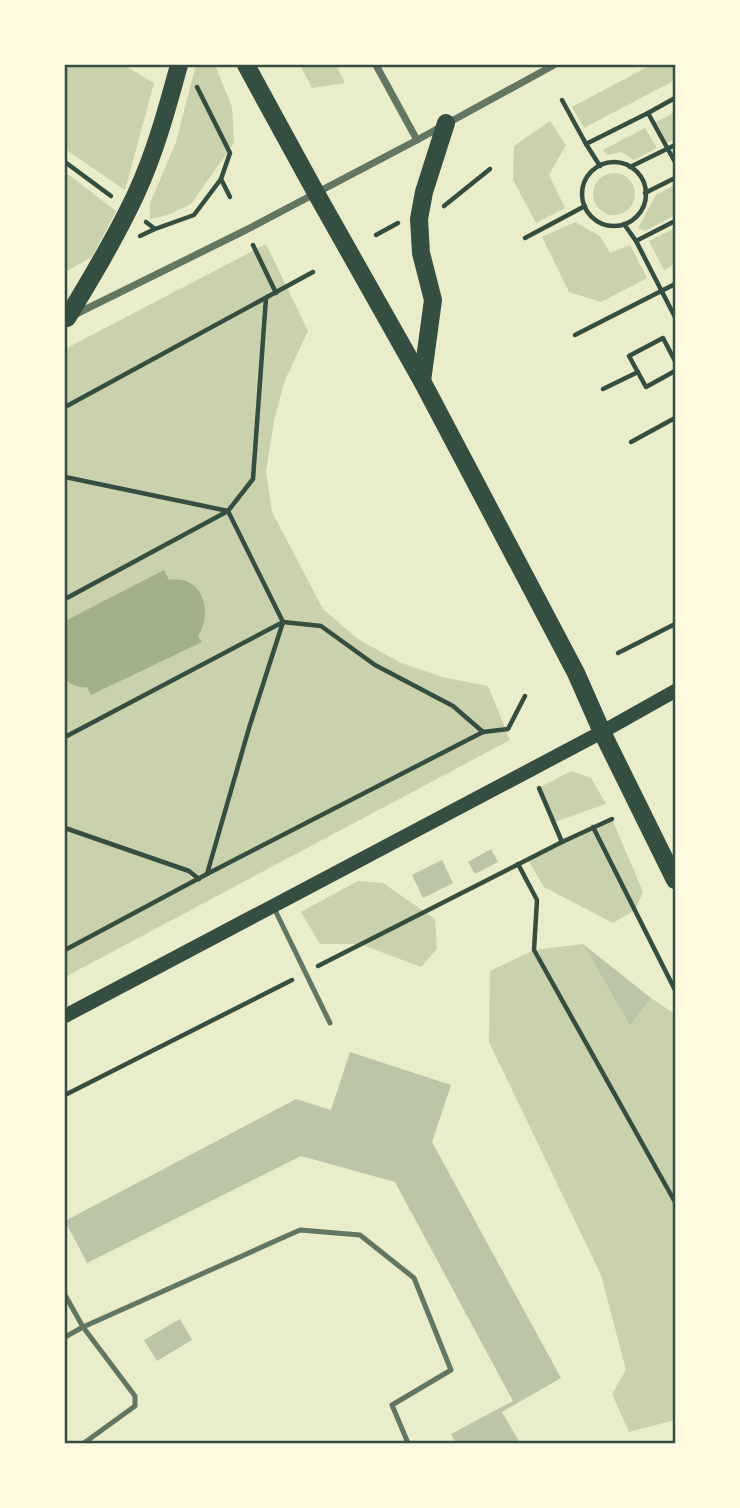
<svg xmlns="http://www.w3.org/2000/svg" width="740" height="1508" viewBox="0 0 740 1508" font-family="'Open Sans',sans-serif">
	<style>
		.green { fill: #cad2ad }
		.water { fill: #a3b18a }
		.building { fill: #bcc5a7 }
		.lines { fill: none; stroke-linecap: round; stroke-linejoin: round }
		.path { stroke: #344e41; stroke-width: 4.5 }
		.service { stroke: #617663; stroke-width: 5 }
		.minor { stroke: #617663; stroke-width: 7 }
		.secondary { stroke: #344e41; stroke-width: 14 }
		.primary { stroke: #344e41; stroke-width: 18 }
		.neatline { fill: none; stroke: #344e41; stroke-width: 2.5 }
	</style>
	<rect width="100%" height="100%" fill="#e9edc9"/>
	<!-- green -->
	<g class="green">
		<polygon points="65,65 124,65 154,83 125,190 65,149"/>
		<polygon points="196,65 215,65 232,107 234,143 191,204 168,215 150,219 150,203 176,142"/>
		<polygon points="300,65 336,65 345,83 312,88"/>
		<polygon points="651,65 675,65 675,80 584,128 572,107"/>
		<polygon points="675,112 675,139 667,143 656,122"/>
		<polygon points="550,121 566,145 549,175 565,208 536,223 513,180 514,146"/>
		<polygon points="645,128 657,148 634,160 621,152 607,155 603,150"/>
		<polygon points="65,172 116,211 92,257 65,272"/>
		<circle cx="614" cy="194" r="21"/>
		<polygon points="675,185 675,215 645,231 638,228 656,195"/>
		<polygon points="575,222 600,236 610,253 630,245 647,278 601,302 569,292 542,237"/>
		<polygon points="675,228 675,264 664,270 649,241"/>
		<polygon points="266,244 308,331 285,380 274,421 266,471 272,512 323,609 358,639 399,662 442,677 488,686 510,740 65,977 65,349"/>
		<polygon points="571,771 591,778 606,804 554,822 539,788"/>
		<polygon points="612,819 643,892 635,910 613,923 544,887 528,860"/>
		<polygon points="358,881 383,883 435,919 437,949 421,967 360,944 320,944 301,912"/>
		<polygon points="583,944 630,1026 651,998 675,1014 675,1420 629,1432 612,1394 626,1370 601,1275 489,1042 490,971 534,950"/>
	</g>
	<!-- water -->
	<path class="water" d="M164,570l5,10c33,-6 45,32 29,56l4,6 -111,53 -4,-8c-8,1 -16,-2 -22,-8v-58z"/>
	<!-- building -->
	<g class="building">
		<polygon points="491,849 498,862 475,874 468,862"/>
		<polygon points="442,860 453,883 423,898 412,875"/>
		<polygon points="583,944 651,998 630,1026"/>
		<polygon points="350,1052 451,1085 432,1142 561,1378 502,1412 520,1443 456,1443 451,1434 513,1401 395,1182 301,1156 87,1263 65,1221 296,1099 331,1110"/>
		<polygon points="180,1319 192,1340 157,1361 144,1340"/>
	</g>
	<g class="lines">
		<!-- path -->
		<g class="path">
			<polyline points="197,87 230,153 221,179 230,197"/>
			<polyline points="562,100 586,144 648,113 675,162"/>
			<polyline points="648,113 675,98"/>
			<polyline points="586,144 600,166"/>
			<polyline points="65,162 111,196"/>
			<circle cx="614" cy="194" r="32"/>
			<polyline points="630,167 675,145"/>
			<polyline points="645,193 675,178"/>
			<polyline points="444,206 490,169"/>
			<polyline points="675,221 636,241 675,317"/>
			<polyline points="146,222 155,229 194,215 221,179"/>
			<polyline points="624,224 636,241"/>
			<polyline points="376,235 398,223"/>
			<polyline points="140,236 155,229"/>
			<polyline points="525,238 585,206"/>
			<polyline points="253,245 276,293"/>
			<polyline points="575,335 675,284"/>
			<polyline points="675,361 663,338 629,356 646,387 675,371"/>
			<polyline points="603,389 638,372"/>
			<polyline points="65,407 313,272"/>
			<polyline points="631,442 675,418"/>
			<polyline points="65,477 228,511 65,599"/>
			<polyline points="618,653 675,624"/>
			<polyline points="65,737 283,622 321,626 375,665 453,706 483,732"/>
			<polyline points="539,788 562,842"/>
			<polyline points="593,827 675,990"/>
			<polyline points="65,828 189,871 199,879"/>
			<polyline points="518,864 537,900 534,950 675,1202"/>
			<polyline points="207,874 249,728 283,622 228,511 253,479 266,298"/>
			<polyline points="65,950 207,874 483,732 508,729 525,696"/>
			<polyline points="318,966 562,842 612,819"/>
			<polyline points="65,1095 292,980"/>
		</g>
		<!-- service -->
		<g class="service">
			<polyline points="274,908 330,1023"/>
			<polyline points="65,1295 83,1327 135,1396 135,1406 84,1443"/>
			<polyline points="65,1337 83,1327 300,1230 360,1235 414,1278 451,1370 392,1405 408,1443"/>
		</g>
		<!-- minor -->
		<g class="minor">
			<polyline points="376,65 417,140"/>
			<polyline points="74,315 246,230 417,140 554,65"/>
		</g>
		<!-- secondary -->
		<polyline class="secondary" points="65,1016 602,732 675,691"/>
		<!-- primary -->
		<g class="primary">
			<polyline points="246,65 316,193 422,381 576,673 602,732 675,880"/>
			<path d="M67,318c25,-41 49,-81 69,-124 19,-41 31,-85 43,-129"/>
			<polyline points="422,381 433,300 421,253 419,219 424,192 446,123"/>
		</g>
	</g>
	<!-- border -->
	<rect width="740" height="1508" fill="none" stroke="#fefae0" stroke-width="133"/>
	<rect x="66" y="66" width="608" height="1376" class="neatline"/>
</svg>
